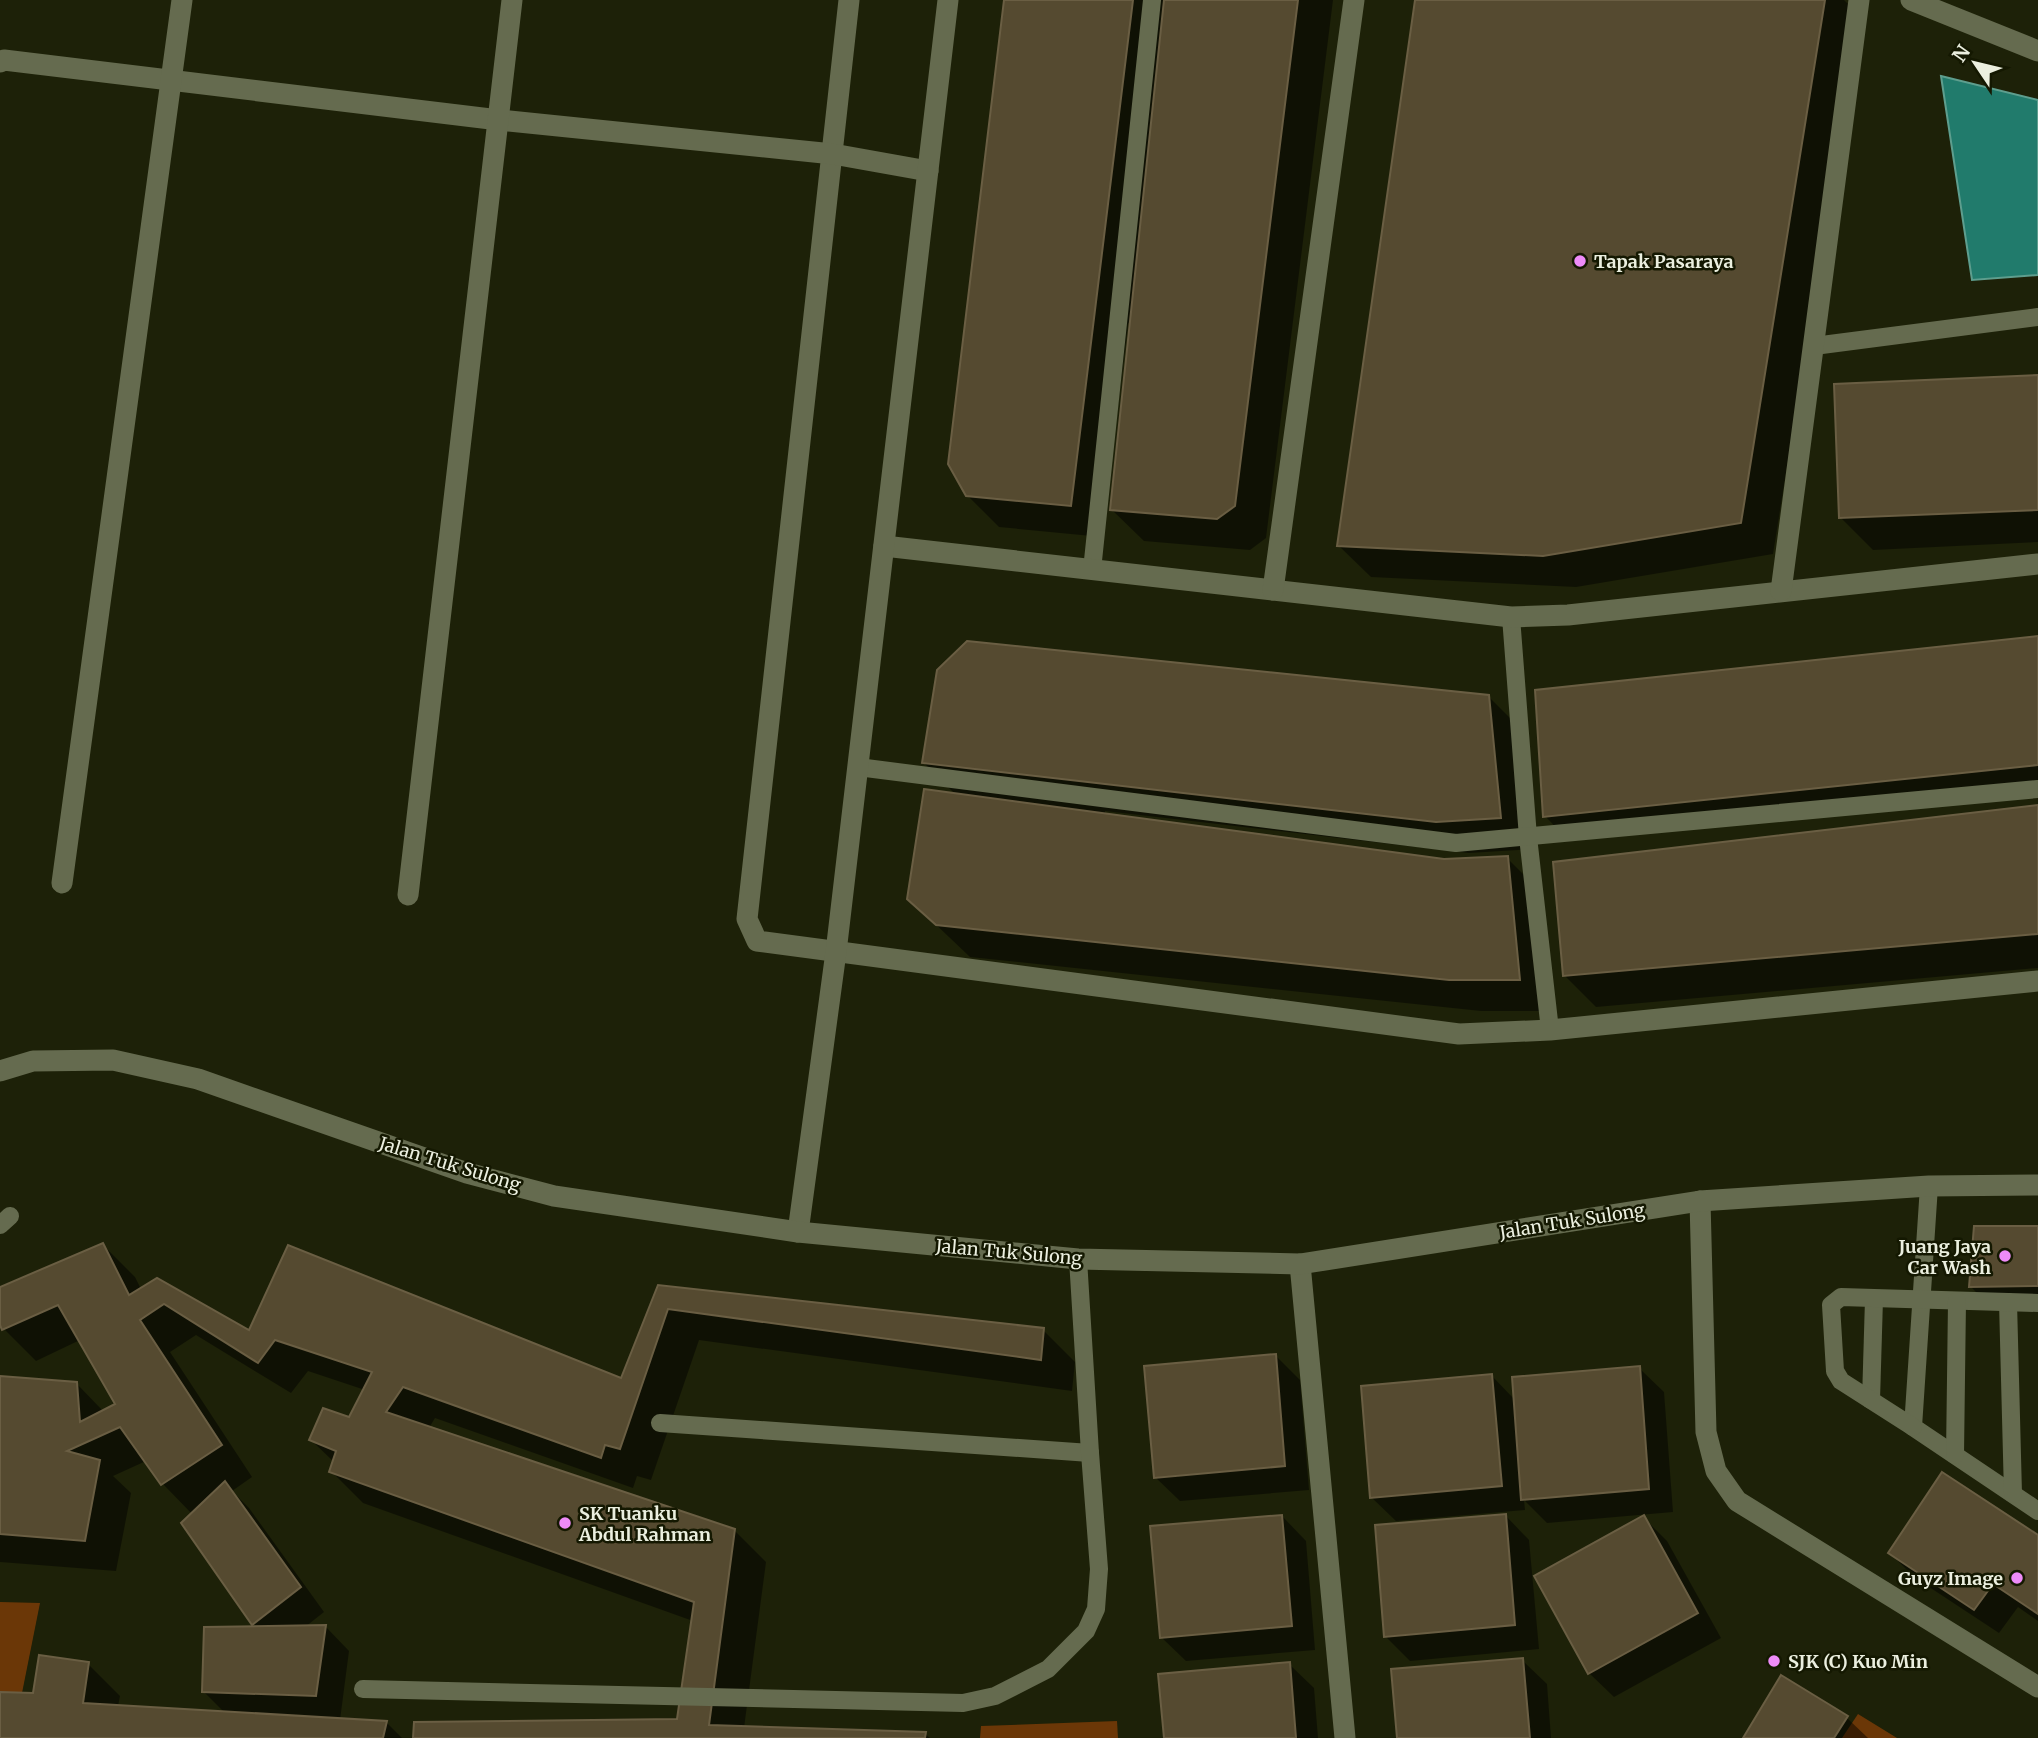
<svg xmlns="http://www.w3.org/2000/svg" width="2038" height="1738" viewBox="0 0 2038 1738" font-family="Merriweather,serif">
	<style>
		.green { fill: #6b3707 }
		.water { fill: #217b6c; stroke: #5e9e8e; stroke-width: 2 }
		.shadow { fill: #0007 }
		.building { fill: #554a30; stroke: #6a5e43; stroke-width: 2 }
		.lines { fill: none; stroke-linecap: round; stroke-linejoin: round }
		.lane { stroke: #656b4f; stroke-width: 18 }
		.street { stroke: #656b4f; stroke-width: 21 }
		.secondary { stroke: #656b4f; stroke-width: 21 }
		.poi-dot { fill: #ee8bf8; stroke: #141801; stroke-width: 2.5 }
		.labels { text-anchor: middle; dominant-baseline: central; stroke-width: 5; stroke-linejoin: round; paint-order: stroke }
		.poi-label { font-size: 18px; font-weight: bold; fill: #ebefdf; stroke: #141801; text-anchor: start }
		.street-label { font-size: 18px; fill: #ebefdf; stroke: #141801 }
	</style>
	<rect width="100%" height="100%" fill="#1d2108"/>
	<!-- green -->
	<g class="green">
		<polygon points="0,1602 40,1603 22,1693 0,1692"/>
		<polygon points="1858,1714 1897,1738 1842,1738"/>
		<polygon points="1117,1721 1118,1738 980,1738 981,1726"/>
	</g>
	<!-- water -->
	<polygon class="water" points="1941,76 2038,100 2038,275 1972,280"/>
	<!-- shadow -->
	<g class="shadow">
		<polygon points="1006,0 1333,0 1266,538 1250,550 1144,541 1112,510 1132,324 1128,323 1102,537 999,527 967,495"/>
		<polygon points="1417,0 1844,0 1859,15 1773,554 1576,587 1371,577 1339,546"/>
		<polygon points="2038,377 2038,542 1873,550 1841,518"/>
		<polygon points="2038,638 2038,792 1569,841 1545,816"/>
		<polygon points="1488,696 1520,728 1532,849 1469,853 1105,811 1105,815 1444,861 1507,858 1539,890 1551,1011 1481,1011 970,957 909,899 956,795 924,763"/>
		<polygon points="2038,806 2038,968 1596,1007 1564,975"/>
		<polygon points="2038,1228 2038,1301 1986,1302 1970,1286"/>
		<polygon points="103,1245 135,1277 141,1289 250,1333 622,1380 659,1287 1043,1330 1075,1362 1072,1391 699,1340 651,1480 637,1476 633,1488 435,1418 429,1428 734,1530 766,1562 744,1728 925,1734 930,1738 415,1738 679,1721 693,1621 363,1503 331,1471 334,1462 311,1440 349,1419 365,1390 308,1371 291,1393 196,1335 170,1352 252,1477 232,1491 249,1508 324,1612 305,1627 325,1626 349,1651 340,1720 386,1722 402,1738 0,1738 0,1694 34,1695 88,1664 120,1696 118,1706 225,1713 204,1692 256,1627 184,1523 193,1515 163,1484 146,1461 113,1476 131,1493 116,1571 0,1562 0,1378 77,1384 104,1412 117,1405 80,1340 36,1361 4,1329 0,1320 0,1289"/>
		<polygon points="1276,1356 1300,1380 1309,1490 1180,1501 1155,1477"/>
		<polygon points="1639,1368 1664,1392 1673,1512 1547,1523 1524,1500 1525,1510 1396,1521 1371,1497 1492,1376 1515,1400"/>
		<polygon points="1505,1515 1529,1540 1539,1649 1410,1661 1385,1636"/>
		<polygon points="1282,1516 1306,1541 1315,1650 1186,1661 1161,1637"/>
		<polygon points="1643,1517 1667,1541 1721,1638 1614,1697 1589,1673"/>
		<polygon points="2038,1537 2038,1621 2018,1607 1999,1633 1914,1577 1890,1553"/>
		<polygon points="1522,1660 1547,1684 1551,1738 1399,1738"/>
		<polygon points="1289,1664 1314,1688 1318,1738 1165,1738"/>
		<polygon points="1782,1677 1847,1718 1868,1738 1745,1738"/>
	</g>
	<!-- building -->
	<g class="building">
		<polygon points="1004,0 1133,0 1071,506 966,496 948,464"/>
		<polygon points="1164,0 1298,0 1235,506 1217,519 1110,510"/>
		<polygon points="1415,0 1825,0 1741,523 1543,556 1337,546"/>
		<polygon points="2038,375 2038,510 1839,518 1834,384"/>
		<polygon points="2038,636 2038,765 1543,817 1535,690"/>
		<polygon points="967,641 1489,695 1501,818 1436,822 922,763 937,670"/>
		<polygon points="924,789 1444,859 1508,856 1520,980 1449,980 936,925 907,899"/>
		<polygon points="2038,805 2038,934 1563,976 1553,862"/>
		<polygon points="1974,1226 2038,1226 2038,1286 1969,1287"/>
		<polygon points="103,1243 129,1295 157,1278 249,1330 288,1245 621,1378 658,1285 1044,1328 1041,1360 668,1309 620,1449 605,1445 601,1458 403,1387 386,1412 735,1529 709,1725 926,1732 925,1738 413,1738 414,1722 677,1719 694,1602 329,1472 336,1451 309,1440 323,1408 349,1417 372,1372 275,1340 258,1363 164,1304 140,1320 222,1445 161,1485 120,1427 67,1451 100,1460 85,1541 0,1534 0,1376 77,1382 80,1422 115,1404 58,1305 2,1330 0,1325 0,1287"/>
		<polygon points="1276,1354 1285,1466 1154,1478 1144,1366"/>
		<polygon points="1640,1366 1649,1489 1521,1500 1512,1377"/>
		<polygon points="1492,1374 1502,1486 1370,1498 1361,1386"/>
		<polygon points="1942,1472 2038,1535 2038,1614 1993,1584 1974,1610 1888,1553"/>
		<polygon points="225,1481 301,1587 252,1625 181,1523"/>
		<polygon points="1506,1514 1515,1625 1384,1637 1375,1525"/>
		<polygon points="1282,1515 1292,1626 1160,1638 1150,1526"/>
		<polygon points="1644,1515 1698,1613 1588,1674 1534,1576"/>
		<polygon points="326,1625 316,1696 202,1692 204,1627"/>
		<polygon points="39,1655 89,1662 83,1703 387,1721 383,1738 0,1738 0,1692 33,1693"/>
		<polygon points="1523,1658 1530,1738 1397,1738 1391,1669"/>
		<polygon points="1290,1662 1296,1738 1164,1738 1158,1674"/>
		<polygon points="1781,1675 1848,1716 1834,1738 1743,1738"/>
	</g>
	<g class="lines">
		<!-- lane -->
		<g class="lane">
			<polyline points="1814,346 2038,317"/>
			<polyline points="1092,570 1152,0"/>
			<polyline points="1511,617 1528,837 1550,1030"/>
			<polyline points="858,767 1456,843 2038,789"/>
			<polyline points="1929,1186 1913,1427 2038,1511"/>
			<polyline points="0,1225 10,1216"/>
			<polyline points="2008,1302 2013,1494"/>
			<polyline points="1871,1400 1874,1299"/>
			<polyline points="660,1423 1090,1453"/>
			<polyline points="1913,1427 1841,1381 1835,1371 1831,1305 1841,1297 2038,1303"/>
			<polyline points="1955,1455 1957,1301"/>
			<polyline points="363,1689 963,1703 995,1696 1048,1669 1086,1631 1096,1609 1099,1569 1090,1453 1078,1259"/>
		</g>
		<!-- street -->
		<g class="street">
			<polyline points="849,0 747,919 757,941 1459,1034 1550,1030 2038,981"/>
			<polyline points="1911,0 2038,51"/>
			<polyline points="0,62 4,60 499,120 833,154 928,171"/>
			<polyline points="884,546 1511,617 1568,615 2038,564"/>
			<polyline points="1273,590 1354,0"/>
			<polyline points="1781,591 1859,0"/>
			<polyline points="62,883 182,0"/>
			<polyline points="408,895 512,0"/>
			<polyline points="1700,1201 1706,1432 1716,1471 1737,1501 2038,1687"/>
			<polyline points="798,1232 836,952 948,0"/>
			<polyline points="1300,1264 1345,1738"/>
		</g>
		<!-- secondary -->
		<polyline class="secondary" points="0,1071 33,1061 113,1060 198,1079 467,1173 554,1196 798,1232 1078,1259 1300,1264 1700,1201 1929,1186 2038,1185"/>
	</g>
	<!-- markers -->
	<g class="poi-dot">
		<circle cx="1580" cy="261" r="7"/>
		<circle cx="2005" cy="1256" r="7"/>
		<circle cx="565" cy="1523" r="7"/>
		<circle cx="2017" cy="1578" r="7"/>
		<circle cx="1774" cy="1661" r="7"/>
	</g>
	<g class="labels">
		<!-- poi labels -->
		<g class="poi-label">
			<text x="1594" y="261">Tapak Pasaraya</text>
			<text x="1991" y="1246" text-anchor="end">Juang Jaya<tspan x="1991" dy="21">Car Wash</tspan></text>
			<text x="579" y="1513">SK Tuanku<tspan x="579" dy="21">Abdul Rahman</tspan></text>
			<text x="2003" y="1578" text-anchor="end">Guyz Image</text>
			<text x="1788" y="1661">SJK (C) Kuo Min</text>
		</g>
		<!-- street labels -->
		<g class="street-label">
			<text transform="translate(450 1164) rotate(17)">Jalan Tuk Sulong</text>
			<text transform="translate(1572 1221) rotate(-9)">Jalan Tuk Sulong</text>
			<text transform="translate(1009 1252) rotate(5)">Jalan Tuk Sulong</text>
		</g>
	</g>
	<!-- north arrow -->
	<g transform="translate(1975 63) rotate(305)" stroke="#141801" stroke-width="5" paint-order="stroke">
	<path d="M0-5L12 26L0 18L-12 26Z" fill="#ebefdf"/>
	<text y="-10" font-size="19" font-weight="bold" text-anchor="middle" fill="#ebefdf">N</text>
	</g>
</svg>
